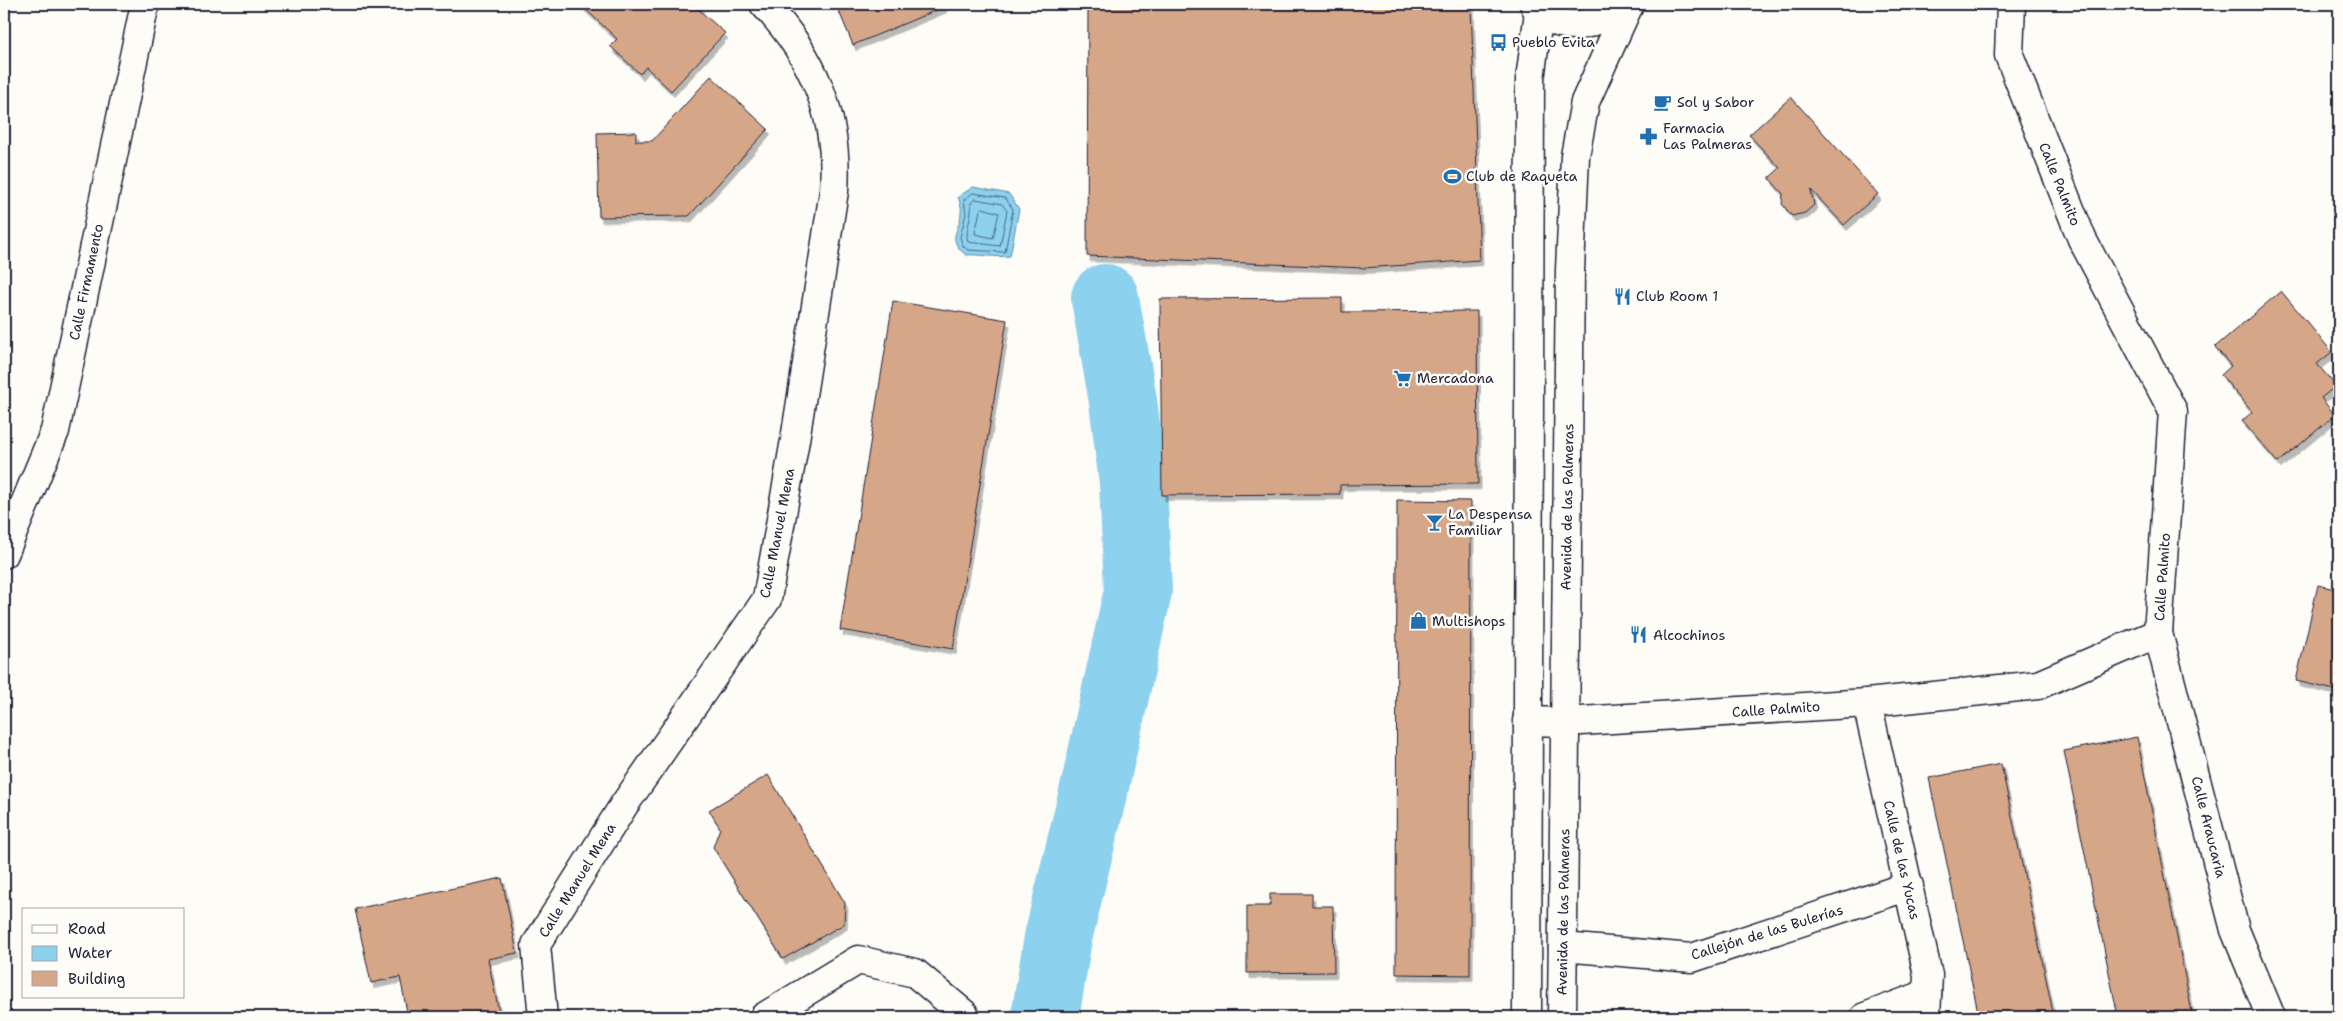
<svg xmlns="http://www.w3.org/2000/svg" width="2343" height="1021" viewBox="0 0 2343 1021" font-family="'Shantell Sans',sans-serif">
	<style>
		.water { fill: #8cd1ed; stroke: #628ba6 }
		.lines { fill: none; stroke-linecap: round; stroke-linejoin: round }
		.shore { stroke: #4c6882; stroke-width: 1 }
		.river { stroke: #8cd1ed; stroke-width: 68 }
		.building { fill: #d5a687; stroke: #22223b; filter: url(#shadow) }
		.street-casing { stroke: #22223b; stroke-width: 31 }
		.secondary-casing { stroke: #22223b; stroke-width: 31 }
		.street { stroke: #fdfcf7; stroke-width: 28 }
		.secondary { stroke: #fdfcf7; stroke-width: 28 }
		.labels { text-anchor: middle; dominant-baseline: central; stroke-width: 5; stroke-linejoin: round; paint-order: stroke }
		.poi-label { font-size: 14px; fill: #22223b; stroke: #fdfcf7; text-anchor: start }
		.street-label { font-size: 14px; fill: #22223b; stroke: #fdfcf7 }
	</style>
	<defs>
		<filter id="shadow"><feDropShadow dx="3" dy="5.5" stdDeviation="0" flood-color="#0004"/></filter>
	</defs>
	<rect width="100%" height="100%" fill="#fdfcf7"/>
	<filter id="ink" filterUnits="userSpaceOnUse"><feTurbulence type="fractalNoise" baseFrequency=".02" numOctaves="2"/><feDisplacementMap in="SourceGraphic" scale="10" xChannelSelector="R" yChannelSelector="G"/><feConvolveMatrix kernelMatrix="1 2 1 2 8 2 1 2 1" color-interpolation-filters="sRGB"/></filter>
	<g filter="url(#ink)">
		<!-- water -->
		<path class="water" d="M973,187l36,7 10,15 -9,47c-15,2 -29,-2 -44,-1 -21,-17 -6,-23 -5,-42 1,-5 -1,-11 -3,-16z"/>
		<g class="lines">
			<!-- shore -->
			<g class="shore">
				<polygon points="973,193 1005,198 1013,209 1005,252 968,250 963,246 960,237 966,214 964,200"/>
				<path d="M976,199l26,5 5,7 -7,35 -32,-4c-4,-12 5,-24 3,-39z"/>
				<polygon points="983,208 999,213 993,238 975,234 980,210"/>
			</g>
			<!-- river -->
			<polyline class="river" points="1045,1017 1058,938 1096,781 1138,591 1133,482 1123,401 1105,298"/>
		</g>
		<!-- building -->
		<g class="building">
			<polygon points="580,4 698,4 701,6 698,9 725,33 671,91 646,67 640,74 610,46 617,39"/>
			<polygon points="836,4 943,4 944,7 853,45"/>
			<polygon points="1088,4 1471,4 1480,260 1363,268 1087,256"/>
			<polygon points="711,76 768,129 689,216 599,217 597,133 636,132 636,141 652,141"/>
			<polygon points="1791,97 1878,194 1844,225 1811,190 1814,205 1805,213 1792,216 1782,204 1783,194 1769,178 1780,168 1749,135"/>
			<polygon points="2281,291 2332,352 2317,364 2336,386 2321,398 2335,415 2278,463 2242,421 2252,412 2221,375 2231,366 2215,347"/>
			<polygon points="1342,298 1342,312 1477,311 1478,484 1340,485 1340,494 1162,495 1160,299"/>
			<polygon points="893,301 1007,320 953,649 840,630"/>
			<polygon points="1397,500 1471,501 1470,975 1396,974"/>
			<polygon points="2318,585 2339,590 2339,691 2296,681"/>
			<polygon points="2137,737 2193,1017 2118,1017 2064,751"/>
			<polygon points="2001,764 2054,1017 1979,1017 1929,778"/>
			<polygon points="768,775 845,903 844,924 783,959 713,847 720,828 709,810"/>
			<polygon points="502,878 517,953 488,959 500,1017 408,1017 400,977 371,983 355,909"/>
			<polygon points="1270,894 1312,894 1312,906 1333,906 1334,972 1247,973 1247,906 1270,906"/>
		</g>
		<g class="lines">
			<defs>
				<g id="street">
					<polyline points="4,554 55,431 145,4"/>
					<polyline points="2158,633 2235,930 2271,1017"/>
					<polyline points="1867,703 1928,975 1926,1017"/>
					<polyline points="1527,721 1565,722 1867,703 2038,685 2158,633 2173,411 2082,239 2009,55 2011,4"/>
					<polyline points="1563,947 1692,958 1909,886"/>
					<path d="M543,1017l-7,-72 88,-140 143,-206 28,-159 39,-249c5,-74 -20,-134 -70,-187"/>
					<polyline points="764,1017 858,960 915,973 964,1014 965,1017"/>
					<polyline points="1865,1017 1927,994"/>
				</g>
				<g id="secondary">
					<path d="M1534,4c4,8 8,11 17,15 27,15 51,-1 77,-12l2,-3"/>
					<polyline points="1527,1017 1530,79 1539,12"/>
					<polyline points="1562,1017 1570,270 1575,156 1585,102 1628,7"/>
				</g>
			</defs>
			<!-- street casing -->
			<use href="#street" class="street-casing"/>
			<!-- secondary casing -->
			<use href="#secondary" class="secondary-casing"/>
			<!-- street -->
			<use href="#street" class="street"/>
			<!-- secondary -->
			<use href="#secondary" class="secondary"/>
		</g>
	</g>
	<!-- icons -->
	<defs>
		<symbol id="bus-bare" viewBox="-9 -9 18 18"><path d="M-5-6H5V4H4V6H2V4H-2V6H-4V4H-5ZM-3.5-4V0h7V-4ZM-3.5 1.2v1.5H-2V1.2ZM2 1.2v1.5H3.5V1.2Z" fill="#1f6fb2" stroke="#fdfcf7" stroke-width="2.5" paint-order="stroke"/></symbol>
		<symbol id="cafe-bare" viewBox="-9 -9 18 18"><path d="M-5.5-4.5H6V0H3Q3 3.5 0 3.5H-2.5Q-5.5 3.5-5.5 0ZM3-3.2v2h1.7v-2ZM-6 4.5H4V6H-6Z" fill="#1f6fb2" stroke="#fdfcf7" stroke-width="2.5" paint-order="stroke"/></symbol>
		<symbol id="pharmacy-bare" viewBox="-9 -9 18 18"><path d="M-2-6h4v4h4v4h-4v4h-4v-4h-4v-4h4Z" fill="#1f6fb2" stroke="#fdfcf7" stroke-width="2.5" paint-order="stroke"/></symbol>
		<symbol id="stadium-bare" viewBox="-9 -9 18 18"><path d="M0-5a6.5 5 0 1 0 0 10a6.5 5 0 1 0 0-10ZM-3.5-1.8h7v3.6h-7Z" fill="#1f6fb2" stroke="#fdfcf7" stroke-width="2.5" paint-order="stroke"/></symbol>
		<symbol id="restaurant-bare" viewBox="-9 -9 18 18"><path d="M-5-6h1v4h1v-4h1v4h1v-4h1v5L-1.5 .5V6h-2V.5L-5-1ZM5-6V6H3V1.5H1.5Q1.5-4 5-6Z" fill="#1f6fb2" stroke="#fdfcf7" stroke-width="2.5" paint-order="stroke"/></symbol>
		<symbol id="supermarket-bare" viewBox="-9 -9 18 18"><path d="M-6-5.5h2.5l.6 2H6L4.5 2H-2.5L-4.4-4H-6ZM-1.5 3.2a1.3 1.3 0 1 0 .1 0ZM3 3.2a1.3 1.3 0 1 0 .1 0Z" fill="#1f6fb2" stroke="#fdfcf7" stroke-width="2.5" paint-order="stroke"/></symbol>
		<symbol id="bar-bare" viewBox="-9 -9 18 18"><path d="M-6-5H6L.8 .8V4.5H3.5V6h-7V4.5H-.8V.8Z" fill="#1f6fb2" stroke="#fdfcf7" stroke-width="2.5" paint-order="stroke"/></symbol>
		<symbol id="shop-bare" viewBox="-9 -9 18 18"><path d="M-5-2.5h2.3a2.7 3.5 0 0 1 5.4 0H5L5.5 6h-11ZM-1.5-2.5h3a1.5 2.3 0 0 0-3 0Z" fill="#1f6fb2" stroke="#fdfcf7" stroke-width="2.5" paint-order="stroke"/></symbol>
	</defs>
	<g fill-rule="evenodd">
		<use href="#bus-bare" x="1486" y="30" width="25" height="25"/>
		<use href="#cafe-bare" x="1650" y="90" width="25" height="25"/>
		<use href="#pharmacy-bare" x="1636" y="124" width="25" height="25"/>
		<use href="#stadium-bare" x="1440" y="164" width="25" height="25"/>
		<use href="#restaurant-bare" x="1610" y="284" width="25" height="25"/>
		<use href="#supermarket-bare" x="1390" y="366" width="25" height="25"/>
		<use href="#bar-bare" x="1422" y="510" width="25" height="25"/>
		<use href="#shop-bare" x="1406" y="608" width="25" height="25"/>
		<use href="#restaurant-bare" x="1626" y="622" width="25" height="25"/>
	</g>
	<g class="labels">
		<!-- poi labels -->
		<g class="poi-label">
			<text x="1512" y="42">Pueblo Evita</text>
			<text x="1677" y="102">Sol y Sabor</text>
			<text x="1663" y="128">Farmacia<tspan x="1663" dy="16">Las Palmeras</tspan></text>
			<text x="1466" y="176">Club de Raqueta</text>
			<text x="1636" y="296">Club Room 1</text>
			<text x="1417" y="378">Mercadona</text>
			<text x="1448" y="514">La Despensa<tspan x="1448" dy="16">Familiar</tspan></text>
			<text x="1432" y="621">Multishops</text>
			<text x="1653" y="635">Alcochinos</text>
		</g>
		<!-- street labels -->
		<g class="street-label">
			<text transform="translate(2060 184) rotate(68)">Calle Palmito</text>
			<text transform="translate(86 282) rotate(-78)">Calle Firmamento</text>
			<text transform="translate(1567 507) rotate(-89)">Avenida de las Palmeras</text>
			<text transform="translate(777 533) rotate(-79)">Calle Manuel Mena</text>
			<text transform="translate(2162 577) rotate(-86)">Calle Palmito</text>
			<text transform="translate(1776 709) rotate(-4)">Calle Palmito</text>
			<text transform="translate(2209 827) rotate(76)">Calle Araucaria</text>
			<text transform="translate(1902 860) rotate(77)">Calle de las Yucas</text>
			<text transform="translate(577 880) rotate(-58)">Calle Manuel Mena</text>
			<text transform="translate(1563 912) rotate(-89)">Avenida de las Palmeras</text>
			<text transform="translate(1767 932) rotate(-17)">Callejón de las Bulerías</text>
		</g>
	</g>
	<!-- margin -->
	<rect width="2343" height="1021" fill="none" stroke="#fdfcf7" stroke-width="20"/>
	<rect x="10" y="10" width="2323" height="1001" fill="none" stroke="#22223b" stroke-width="2" filter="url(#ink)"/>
	<!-- legend -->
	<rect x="22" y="908" width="162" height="90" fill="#fdfcf7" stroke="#a5a5ac"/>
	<rect x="32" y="925" width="25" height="8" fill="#fdfcf7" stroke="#a5a5ac"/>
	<text x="68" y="934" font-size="15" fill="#22223b">Road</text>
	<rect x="32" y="946" width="25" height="15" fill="#8cd1ed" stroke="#a5a5ac"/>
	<text x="68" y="958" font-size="15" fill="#22223b">Water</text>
	<rect x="32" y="971" width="25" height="15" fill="#d5a687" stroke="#a5a5ac"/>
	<text x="68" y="984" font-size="15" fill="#22223b">Building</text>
</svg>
